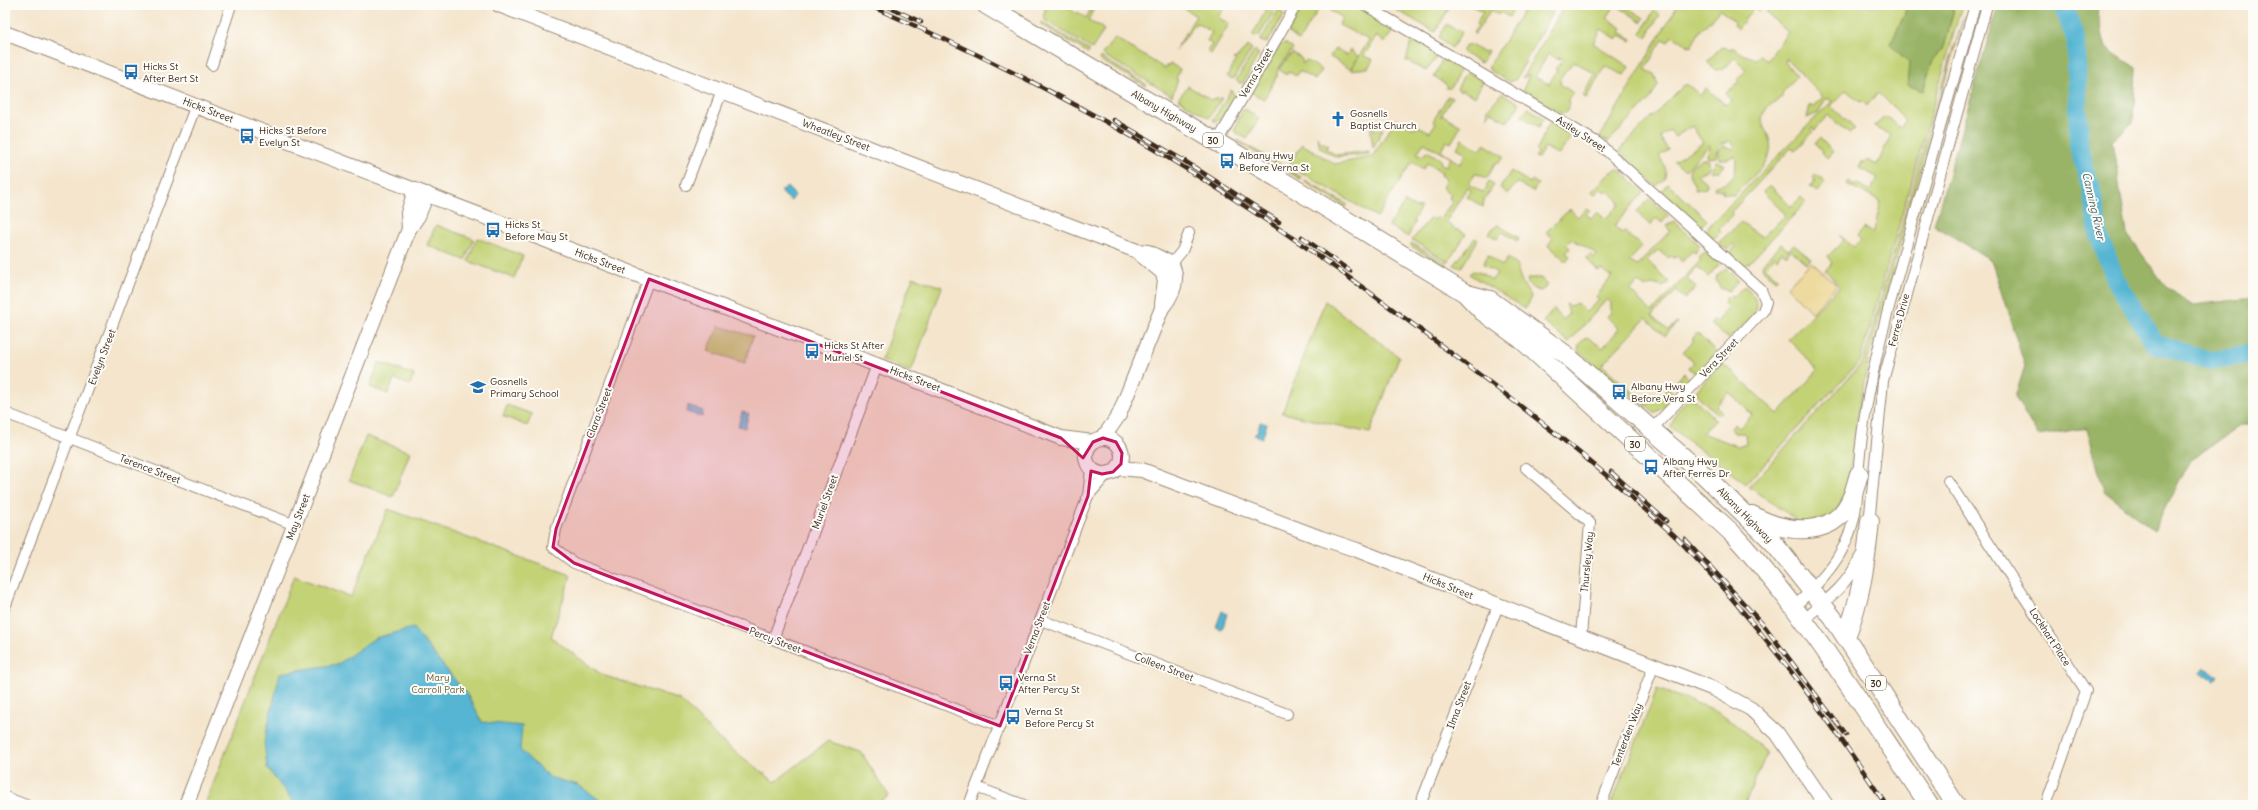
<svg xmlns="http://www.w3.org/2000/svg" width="2258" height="810" viewBox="0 0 2258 810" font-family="Delius,sans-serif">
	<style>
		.green { fill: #c2d275; stroke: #7e7e4a; fill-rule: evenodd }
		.forest { fill: #99b466; stroke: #6a6f42 }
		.sand { fill: #eeda9e; stroke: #94825e }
		.water { fill: #55b5d3; stroke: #487078 }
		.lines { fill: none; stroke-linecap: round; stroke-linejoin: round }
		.river { stroke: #55b5d3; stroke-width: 19 }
		.street-casing { stroke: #988875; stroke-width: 12 }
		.secondary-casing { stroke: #988875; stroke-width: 16 }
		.highway-casing { stroke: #988875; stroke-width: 20 }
		.street { stroke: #fff; stroke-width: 10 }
		.secondary { stroke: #fff; stroke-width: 14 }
		.highway { stroke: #fff; stroke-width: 18 }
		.rail-casing { stroke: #3b2a1e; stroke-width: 4.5 }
		.rail { stroke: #fdfcf7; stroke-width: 3; stroke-dasharray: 9; stroke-linecap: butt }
		.marked { fill: #c2185b; fill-opacity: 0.2; stroke: #c2185b; stroke-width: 3; stroke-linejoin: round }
		.labels { text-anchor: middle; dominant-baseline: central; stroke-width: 4; stroke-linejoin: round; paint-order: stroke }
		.shield { fill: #fdfcf7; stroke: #75695f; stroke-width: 1 }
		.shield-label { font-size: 9px; font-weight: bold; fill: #3b2a1e }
		.poi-label { font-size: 10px; fill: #3b2a1e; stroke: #fdfcf7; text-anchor: start }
		.street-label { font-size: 10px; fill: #3b2a1e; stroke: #fdfcf7 }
		.park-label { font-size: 10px; fill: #645c38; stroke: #fdfcf7 }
		.water-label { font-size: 11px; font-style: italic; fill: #445b5d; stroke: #fdfcf7 }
	</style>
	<rect width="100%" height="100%" fill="#fdfcf7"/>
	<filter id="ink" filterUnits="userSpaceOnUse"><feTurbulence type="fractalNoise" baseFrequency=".025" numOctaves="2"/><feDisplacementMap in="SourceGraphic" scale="8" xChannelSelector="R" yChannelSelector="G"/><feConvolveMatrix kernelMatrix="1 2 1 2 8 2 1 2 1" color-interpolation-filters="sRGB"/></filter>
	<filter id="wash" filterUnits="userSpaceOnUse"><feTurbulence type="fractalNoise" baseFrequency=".012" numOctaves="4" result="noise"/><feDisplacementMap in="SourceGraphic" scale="16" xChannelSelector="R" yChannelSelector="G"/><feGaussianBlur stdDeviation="0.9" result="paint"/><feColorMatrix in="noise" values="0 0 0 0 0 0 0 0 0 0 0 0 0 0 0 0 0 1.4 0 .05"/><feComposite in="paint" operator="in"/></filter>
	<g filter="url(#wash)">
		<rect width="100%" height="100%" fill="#f4e5cc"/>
		<!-- green -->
		<g class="green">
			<polygon points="1046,5 1065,6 1077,14 1078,12 1086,18 1091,9 1093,11 1088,20 1096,25 1097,24 1104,30 1092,49 1043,19"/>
			<polygon points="1179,5 1230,5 1224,8 1218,17 1229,24 1211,54 1207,51 1212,44 1207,41 1212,32 1196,23 1175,51 1196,16"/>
			<polygon points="1269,5 1273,7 1274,11 1259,36 1254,37 1253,34"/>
			<polygon points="1304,5 1321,5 1299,41 1288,32"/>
			<polygon points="1325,5 1356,5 1387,23 1393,30 1385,43 1376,36 1364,56 1373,60 1368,68 1351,70 1369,40 1339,25 1342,17 1331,11 1331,9"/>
			<polygon points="1388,5 1451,5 1435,32"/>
			<polygon points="1471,5 1516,5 1509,17 1500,12 1498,15 1491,10 1475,34 1473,33 1478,25 1476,24 1483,12"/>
			<polygon points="1527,5 1556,5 1516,79 1510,82 1489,70 1489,66"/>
			<path d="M1565,5h50l-8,13 15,10 -2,4 12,7 -1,2 -11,-6 -3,4 -16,-10 -8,14 36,24 -5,8 -19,-9 -19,32 -3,-2 12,-22 -21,-13 -15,19 2,2 -1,2 13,9 -5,7 1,7 -2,5 -5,2 -39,-24 6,-15 -7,3zM1548,54l10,6 1,-3 4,3 -8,9 2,1 -8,14 -14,-7z"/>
			<polygon points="1616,5 1623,5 1644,18 1642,22"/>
			<path d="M1678,5h228l-1,9 -15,30 19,19 14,28 10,-32 11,-12 11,-42h7l-102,356 -114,123 -73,-55 -2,-3 7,-17 11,-11 7,2 20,20 -14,13 36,13 8,-3 -1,-10h-11l-3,-5 4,-4 4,4 13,-13 -23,-23 -13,14 6,6 -4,3 -18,-17 -4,-7 26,-28 56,51 40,-44 -30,-31 52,-53 -15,-16 8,-7 -5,-7 16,-16 -5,-5 15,12 7,-7 -4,-4 8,-8 8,6 8,-32 -34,-18 2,-3 5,4 2,-2 14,8 8,-13 -19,-11 3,-6 3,2 1,-3 11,5 14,-30 -17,-9 10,-8h5l11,10 6,-8 -28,-28 -11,14 -5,-5 -2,1 -14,-12 -15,16 24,23 -6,5 -21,-19 -14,15 -2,-3 -2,2 3,3 -18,19 -4,-3 -60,64 2,3 -14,14 2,3 -4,4 -5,2 -7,-8 127,-129 -6,-3 -8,15 -11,5 3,-13 2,2 11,-10 -36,-38 -2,3 12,14 -14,16 -1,5c-41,24 -4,33 -13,58 -6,16 -24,27 -35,40l-12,-2 1,-3 -9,-1 1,-3c18,-2 23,-13 20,-30l-9,3h-7v-8l4,-5 11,3 2,-2 -6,-6 -10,4 -4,12 -8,1 -1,-3 3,-9 -1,-1 -22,24h-4l-9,-8 29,-18 -11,-17 -17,11 -5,-7 -10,7 8,13 -9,6c8,12 11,21 -3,30l-37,-34 2,-4 63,-63h4l12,10 6,-7 20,17 5,-5 -6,-6 14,-12 -2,-2 9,-10 -12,-12 -10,11 -9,1 -8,-8 14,-15 10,2 1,-2 10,7 14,5 4,-4 7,6 21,-29 -22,-19 3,-4 -4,-3 -5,5 -6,-4 -16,22 -4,-4 -1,-5 -13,-10 -20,21 -9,16 -19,-11 -4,6 -5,-3 -18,30 9,5 4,11 -7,13 -43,44 -8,-5z"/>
			<polygon points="1279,9 1284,15 1267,43 1260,41"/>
			<polygon points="1654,10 1660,15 1646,37 1641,34"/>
			<polygon points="1964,16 1869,356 1855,432 1848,488 1833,517 1796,524 1795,519 1749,487 1863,362 1926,140"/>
			<polygon points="1041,22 1090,51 1088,53 1041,24"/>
			<polygon points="1447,24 1457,31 1458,29 1462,32 1452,48 1440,40 1439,37"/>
			<polygon points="1115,38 1164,68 1171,64 1180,69 1176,79 1178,80 1172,96 1102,54"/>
			<polygon points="1412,38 1437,53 1435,60 1426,71 1412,64 1410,61 1406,61"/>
			<polygon points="1285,43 1293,49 1278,69 1277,76 1264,99 1250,92 1280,45"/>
			<polygon points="1466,44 1467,46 1469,44 1482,52 1488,51 1482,62 1480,63 1462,52"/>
			<polygon points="1248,46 1252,49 1233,79 1227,76 1236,61 1233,59 1238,57"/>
			<polygon points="1335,48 1347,55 1350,50 1358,56 1350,69 1330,57"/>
			<polygon points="1255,50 1259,54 1243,83 1239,83 1236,80"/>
			<polygon points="1292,53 1301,58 1303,64 1306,60 1322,70 1315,80 1299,71 1296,76 1288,71 1286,75 1279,69"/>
			<polygon points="1101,57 1147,85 1146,86 1100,60"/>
			<polygon points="1443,58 1460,68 1455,82 1450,88 1446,88 1448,86 1434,77"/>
			<polygon points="1468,72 1483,81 1475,97 1462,90 1461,92 1457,89 1464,75"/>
			<polygon points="1188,86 1211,100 1222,98 1209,118 1178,99"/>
			<polygon points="1231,90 1235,96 1221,119 1216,122 1213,120"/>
			<polygon points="1502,93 1519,103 1518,107 1507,122 1491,111 1487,117 1488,109"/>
			<path d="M1448,96l4,2 -12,19 3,-2 18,11 -10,17 -5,-2 -5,10 19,13 6,-11 -9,-5 5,-9 18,11 4,-6 20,12 -5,7h-4l-8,15 -12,-5 -6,11 13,8 6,-4 -2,-2 3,-5 5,4 -10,15 -1,7 -16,-10 4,-7 -4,-3 -21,35 11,9 1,-2 8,5 -18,28 -36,-22 18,-22 4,2 2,-3 4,2 13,-18 -4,-3 2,-4 -9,-6 4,-9 -5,-4 1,-3 -15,-9 -4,6 -11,-7 -35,55 -88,-52 13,-21 33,20 37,-7 24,-38 16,9 6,-2 12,6 6,-9 -3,-2zM1424,143l27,15 -5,8 -5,-2 -1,-5 -13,-8 -4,5 -6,-3z"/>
			<polygon points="1243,108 1259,118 1247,139 1234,131"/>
			<polygon points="1528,108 1544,118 1539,127 1521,116"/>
			<path d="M1551,122l21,13 -13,20 -14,-8 -7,11 -3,-1 3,-4 -2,-2c7,-9 7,-22 15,-29z"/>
			<polygon points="1370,124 1373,124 1374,130 1383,129 1373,148"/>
			<polygon points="1317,136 1319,141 1328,145 1326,148 1336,155 1369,151 1369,154 1336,157 1320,148"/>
			<polygon points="1820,138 1833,152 1827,158 1815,144"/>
			<polygon points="1238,140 1301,177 1300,179 1238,142"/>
			<path d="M1703,159h4l3,6 -2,4 -11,6 10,8 -1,5 -11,2c1,-11 -18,-20 8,-31z"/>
			<polygon points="1716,161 1725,165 1720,171 1710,171"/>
			<polygon points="1618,169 1644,192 1614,226 1622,233 1625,232 1642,247 1629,261 1637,266 1670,231 1667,226 1674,221 1700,245 1695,253 1692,251 1682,262 1677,256 1674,258 1671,256 1668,258 1658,250 1647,260 1669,282 1663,287 1653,284 1645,288 1638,282 1630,291 1652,312 1701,260 1698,257 1707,251 1720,263 1708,277 1697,267 1687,278 1696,287 1685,299 1676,291 1652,316 1668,330 1677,323 1665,336 1646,318 1602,365 1622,383 1620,386 1578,351 1579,344 1587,337 1603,348 1619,329 1607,317 1611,312 1611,303 1607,299 1569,342 1543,322 1554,309 1563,320 1569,313 1566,304 1570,306 1577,303 1586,312 1599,300 1596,297 1612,276 1610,276 1601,269 1598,271 1586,258 1590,254 1594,258 1597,254 1572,239 1566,244 1570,248 1566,253 1570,256 1566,261 1548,245 1553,238 1546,232 1570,209 1578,217 1587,208 1590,210 1586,214 1591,218 1597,212 1605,219 1620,204 1617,202 1618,200 1607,190 1605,192 1601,189 1594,195 1591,192 1610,173"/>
			<polygon points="1511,171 1530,183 1532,180 1538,184 1533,192 1517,183 1508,194 1500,188"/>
			<polygon points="1816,174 1825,182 1817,192 1810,186 1815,180 1813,178"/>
			<polygon points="1305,180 1348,205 1346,207 1305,182"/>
			<polygon points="1668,183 1707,220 1700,227 1662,192"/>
			<polygon points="1770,185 1791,207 1801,197 1806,202 1749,263 1743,266 1730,253 1736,246 1733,244 1727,250 1718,243 1741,222 1762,237 1786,215 1763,192"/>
			<polygon points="1650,198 1668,215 1662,223 1656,218 1650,225 1636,212"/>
			<polygon points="1405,202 1416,208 1421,207 1413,221 1415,222 1408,237 1389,226"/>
			<polygon points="436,225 474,239 465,260 427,245"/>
			<polygon points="1498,225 1519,238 1517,241 1502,232 1497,239 1489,234 1492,229"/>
			<polygon points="477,238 523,256 514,278 468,261"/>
			<polygon points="1475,238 1478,240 1461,268 1454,265"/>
			<polygon points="1411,243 1447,264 1444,266 1411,246"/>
			<polygon points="1781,244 1788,250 1794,245 1811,259 1806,263 1791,250 1786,256 1782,252 1777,259 1774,256 1765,267 1778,278 1775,280 1762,268 1763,263"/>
			<path d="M1488,255l14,11 6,-8 10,8c0,13 6,20 13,30l-2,7 -4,6 -56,-35 4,-3 8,2 11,7 5,-7 -14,-9z"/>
			<polygon points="1726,268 1739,281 1729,291 1720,288 1716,280 1717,275"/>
			<polygon points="913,277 942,287 911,372 881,360"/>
			<path d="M1528,278h13l5,6v3l-5,4c-7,-1 -16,-6 -13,-13z"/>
			<path d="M1745,286c25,23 2,35 -16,53l-18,-15 3,-4 3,2 11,-15 -4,-4 2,-6 9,-2z"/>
			<polygon points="1325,301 1399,357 1370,433 1282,413"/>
			<polygon points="719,326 753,336 745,363 708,351"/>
			<polygon points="1697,333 1717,353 1697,374 1688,368 1694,362 1683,352 1694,340 1692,339"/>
			<polygon points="379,362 414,375 410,385 394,379 388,394 370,387"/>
			<polygon points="1684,373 1691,380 1685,387 1676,382"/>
			<polygon points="1626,386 1648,405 1669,388 1675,397 1662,409 1654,413 1623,388"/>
			<polygon points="507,405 532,414 527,426 503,416"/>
			<polygon points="366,436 410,452 393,497 349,480"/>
			<polygon points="388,509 571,575 551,637 602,675 680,700 721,741 775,782 828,741 861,752 889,796 875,805 205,805 294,576 351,597"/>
			<polygon points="1657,689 1710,708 1737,725 1767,753 1744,805 1611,805"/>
		</g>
		<!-- forest -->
		<g class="forest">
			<polygon points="1906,5 1955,5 1944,47 1933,59 1923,91 1907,85 1909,63 1890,44 1905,14"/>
			<polygon points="1998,5 2095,5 2106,48 2136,68 2133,122 2112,141 2127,234 2167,288 2193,305 2253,298 2253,425 2241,425 2189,461 2154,530 2104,491 2087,428 2038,436 2015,397 2025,366 1991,260 1934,225"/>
		</g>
		<!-- sand -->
		<polygon class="sand" points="1811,262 1837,285 1812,313 1787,287"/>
		<!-- water -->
		<g class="water">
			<polygon points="787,187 795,195 791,201 782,193 782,190"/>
			<polygon points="688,405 703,411 702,417 686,412"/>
			<polygon points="742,412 749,414 745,428 738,426"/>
			<polygon points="1260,422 1267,424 1262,438 1254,435 1257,433"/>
			<polygon points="1222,611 1227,614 1223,627 1221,629 1216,627"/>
			<polygon points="413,628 468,696 482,722 522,726 520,750 549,777 578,785 607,805 293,805 292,800 267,768 264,742 280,673 338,664 375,638"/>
			<polygon points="2204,667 2218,676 2214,681 2200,672"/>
		</g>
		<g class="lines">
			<!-- river -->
			<polyline class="river" points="2063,5 2076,40 2079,148 2091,188 2099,235 2116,280 2155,344 2212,361 2253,353"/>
		</g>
	</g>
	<g filter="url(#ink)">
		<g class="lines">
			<defs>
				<g id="street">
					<polyline points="1365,5 1598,143 1761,290 1766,302 1763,311 1652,429"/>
					<polyline points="212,65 231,5"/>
					<polyline points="1217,142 1296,5"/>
					<polyline points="686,185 722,91"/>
					<polyline points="1168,268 1182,251 1189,233"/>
					<polyline points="649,279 556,529 553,547 574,563 1000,726"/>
					<polyline points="5,413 295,525"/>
					<polyline points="1526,468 1590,523 1581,637"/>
					<path d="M1858,478c5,-84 28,-162 51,-243 22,-77 44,-153 66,-230"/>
					<polyline points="1948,481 2086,691 2046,805"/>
					<polyline points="1088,496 1108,473"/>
					<polyline points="1869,524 1883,381 1987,5"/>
					<polyline points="5,607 196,105"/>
					<path d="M1794,607c34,-32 60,-61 63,-111"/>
					<polyline points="1041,620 1287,714"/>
					<path d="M1803,620c23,-19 45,-35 57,-63"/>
					<polyline points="773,639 877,365"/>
					<polyline points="976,787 1024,805"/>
					<polyline points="5,797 26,805"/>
					<polyline points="969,805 1088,496 1091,469"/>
					<polyline points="1420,805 1498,606"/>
					<polyline points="1601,805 1654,665"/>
				</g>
				<g id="secondary">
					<path d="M499,5l580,224 58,22 11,1 24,12c7,16 1,31 -10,44l-43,107 -16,23"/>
					<polyline points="5,33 600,261 877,365 1061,438 1093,442"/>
					<polyline points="409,229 408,213 415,190"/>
					<polyline points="1141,255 1162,272 1165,280 1162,304"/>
					<circle cx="1104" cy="456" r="18"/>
					<polyline points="1118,468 1142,470 1321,538 1357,550 1714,689 1751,709 1777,733 1826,805"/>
					<polyline points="186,805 409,229 418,216 427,194"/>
				</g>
				<g id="highway">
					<path d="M986,5l303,180 176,108 18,19 39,28 210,193c76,82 134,180 197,272"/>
					<polyline points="1467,294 1490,300 1565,354 1705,476 1772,541 1833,618 1956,805"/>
					<path d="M1752,515c30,17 78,25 97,-12 5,-8 7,-20 10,-29"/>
					<path d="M1846,637c15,-39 20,-75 24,-116"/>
				</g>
			</defs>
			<!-- street casing -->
			<use href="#street" class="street-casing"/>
			<!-- secondary casing -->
			<use href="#secondary" class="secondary-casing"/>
			<!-- highway casing -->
			<use href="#highway" class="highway-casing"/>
			<!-- street -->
			<use href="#street" class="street"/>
			<!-- secondary -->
			<use href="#secondary" class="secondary"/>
			<!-- highway -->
			<use href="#highway" class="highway"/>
			<defs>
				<g id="rail">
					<path d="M868,5c79,34 156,71 231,113 133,73 257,162 377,254 53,40 105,80 154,124 16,15 34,29 49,44 78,82 145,171 207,265"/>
					<polyline points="884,5 921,22"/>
					<polyline points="1114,120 1186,162 1279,222"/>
					<polyline points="1302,237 1350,271"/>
					<polyline points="1611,472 1666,521"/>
					<polyline points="1685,539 1766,628 1846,735"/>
				</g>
			</defs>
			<!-- rail casing -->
			<use href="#rail" class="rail-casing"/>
			<!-- rail -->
			<use href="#rail" class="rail"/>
		</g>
	</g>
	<!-- marked area -->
	<path class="marked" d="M649,279l412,159 22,20 10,-16 10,-4 13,4 6,11 -1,11 -8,8 -11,2 -11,-3 -3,25 -88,230 -426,-163 -21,-16 3,-18z"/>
	<!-- icons -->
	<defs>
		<symbol id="bus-bare" viewBox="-9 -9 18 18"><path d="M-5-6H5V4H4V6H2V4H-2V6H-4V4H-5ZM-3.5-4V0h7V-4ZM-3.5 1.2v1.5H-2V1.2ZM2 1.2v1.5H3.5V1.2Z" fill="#1f6fb2" stroke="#fdfcf7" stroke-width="2.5" paint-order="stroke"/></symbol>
		<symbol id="church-bare" viewBox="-9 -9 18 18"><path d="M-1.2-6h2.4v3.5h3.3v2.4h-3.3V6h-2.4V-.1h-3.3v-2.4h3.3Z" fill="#1f6fb2" stroke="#fdfcf7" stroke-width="2.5" paint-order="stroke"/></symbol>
		<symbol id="school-bare" viewBox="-9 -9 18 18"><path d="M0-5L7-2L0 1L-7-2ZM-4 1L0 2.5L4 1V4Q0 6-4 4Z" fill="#1f6fb2" stroke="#fdfcf7" stroke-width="2.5" paint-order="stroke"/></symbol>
	</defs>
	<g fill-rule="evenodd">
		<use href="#bus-bare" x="120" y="61" width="22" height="22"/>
		<use href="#church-bare" x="1327" y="108" width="22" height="22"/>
		<use href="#bus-bare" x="236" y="125" width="22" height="22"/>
		<use href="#bus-bare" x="1216" y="150" width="22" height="22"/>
		<use href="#bus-bare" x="482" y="219" width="22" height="22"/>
		<use href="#bus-bare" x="801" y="340" width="22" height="22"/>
		<use href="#school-bare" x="467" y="376" width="22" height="22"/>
		<use href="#bus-bare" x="1608" y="381" width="22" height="22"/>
		<use href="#bus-bare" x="1640" y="456" width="22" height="22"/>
		<use href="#bus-bare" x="995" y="672" width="22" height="22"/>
		<use href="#bus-bare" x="1002" y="706" width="22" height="22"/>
	</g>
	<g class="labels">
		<!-- shield labels -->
		<g class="shield">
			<rect x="1203" y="133" width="20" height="14" rx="3"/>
			<rect x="1625" y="437" width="20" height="14" rx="3"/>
			<rect x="1866" y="676" width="20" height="14" rx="3"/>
		</g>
		<g class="shield-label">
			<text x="1213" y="140">30</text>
			<text x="1635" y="444">30</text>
			<text x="1876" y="683">30</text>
		</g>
		<!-- poi labels -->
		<g class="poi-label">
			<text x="143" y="66">Hicks St<tspan x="143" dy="12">After Bert St</tspan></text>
			<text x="1350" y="113">Gosnells<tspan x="1350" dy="12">Baptist Church</tspan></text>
			<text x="259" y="130">Hicks St Before<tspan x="259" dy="12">Evelyn St</tspan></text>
			<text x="1239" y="155">Albany Hwy<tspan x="1239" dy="12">Before Verna St</tspan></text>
			<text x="505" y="224">Hicks St<tspan x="505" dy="12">Before May St</tspan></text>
			<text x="824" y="345">Hicks St After<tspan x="824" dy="12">Muriel St</tspan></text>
			<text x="490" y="381">Gosnells<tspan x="490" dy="12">Primary School</tspan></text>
			<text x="1631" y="386">Albany Hwy<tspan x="1631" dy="12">Before Vera St</tspan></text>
			<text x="1663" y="461">Albany Hwy<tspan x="1663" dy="12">After Ferres Dr</tspan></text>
			<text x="1018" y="677">Verna St<tspan x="1018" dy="12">After Percy St</tspan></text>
			<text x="1025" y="711">Verna St<tspan x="1025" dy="12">Before Percy St</tspan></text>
		</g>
		<!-- street labels -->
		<g class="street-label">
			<text transform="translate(1256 73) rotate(-60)">Verna Street</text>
			<text transform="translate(208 110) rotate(21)">Hicks Street</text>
			<text transform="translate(1164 111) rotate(30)">Albany Highway</text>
			<text transform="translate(1581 134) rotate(33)">Astley Street</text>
			<text transform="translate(836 135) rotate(21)">Wheatley Street</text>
			<text transform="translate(600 261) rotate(21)">Hicks Street</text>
			<text transform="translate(1899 320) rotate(-75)">Ferres Drive</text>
			<text transform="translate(102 357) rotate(-69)">Evelyn Street</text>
			<text transform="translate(1719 358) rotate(-46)">Vera Street</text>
			<text transform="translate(915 379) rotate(21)">Hicks Street</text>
			<text transform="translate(599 413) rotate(-69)">Clara Street</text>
			<text transform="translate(150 469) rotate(21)">Terence Street</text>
			<text transform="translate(825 502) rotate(-70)">Muriel Street</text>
			<text transform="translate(1745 515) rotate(45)">Albany Highway</text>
			<text transform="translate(298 517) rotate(-69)">May Street</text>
			<text transform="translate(1587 562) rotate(-85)">Thursley Way</text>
			<text transform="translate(1448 586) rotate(22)">Hicks Street</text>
			<text transform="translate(1037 628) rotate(-69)">Verna Street</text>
			<text transform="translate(2050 637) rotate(57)">Lockhart Place</text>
			<text transform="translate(775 640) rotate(21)">Percy Street</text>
			<text transform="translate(1164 667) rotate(21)">Colleen Street</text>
			<text transform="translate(1459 705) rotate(-69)">Ilma Street</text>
			<text transform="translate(1627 735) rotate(-69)">Tenterden Way</text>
		</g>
		<!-- park labels -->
		<g class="park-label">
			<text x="438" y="677">Mary<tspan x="438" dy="12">Carroll Park</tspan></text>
		</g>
		<!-- water labels -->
		<g class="water-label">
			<text transform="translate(2094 206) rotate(77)">Canning River</text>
		</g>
	</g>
	<!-- margin -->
	<rect width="2258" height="810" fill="none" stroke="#fdfcf7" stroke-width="20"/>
</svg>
